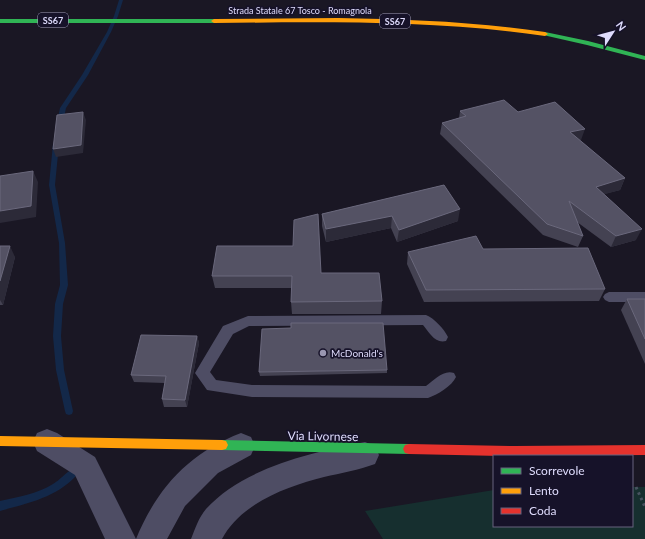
<svg xmlns="http://www.w3.org/2000/svg" width="645" height="539" viewBox="0 0 645 539" font-family="Lato,sans-serif">
	<style>
		.green { fill: #162f2f }
		.lines { fill: none; stroke-linecap: round; stroke-linejoin: round }
		.stream { fill: #132849; fill-rule: evenodd }
		.path { stroke: #485360; stroke-width: 3; stroke-dasharray: 2.5 3.5; stroke-linecap: butt }
		.lane { fill: #4e4d64; fill-rule: evenodd }
		.street { fill: #4e4d64; fill-rule: evenodd }
		.fast { fill: #30b455; fill-rule: evenodd }
		.slow { fill: #ff9f0a; fill-rule: evenodd }
		.jam { fill: #e5322d; fill-rule: evenodd }
		.wall { fill: #444252 }
		.shaded-wall { fill: #2c2a38 }
		.building { fill: #545264; stroke: #6a687c }
		.poi-dot { fill: #9a97b1; stroke: #161229; stroke-width: 1.5 }
		.labels { text-anchor: middle; dominant-baseline: central; stroke-width: 3.5; stroke-linejoin: round; paint-order: stroke }
		.far-street-label { font-size: 9px; fill: #dfdcfd; stroke: #161229 }
		.shield { fill: #161229; stroke: #a39fbd; stroke-width: 1 }
		.shield-label { font-size: 9px; font-weight: bold; fill: #dfdcfd }
		.poi-label { font-size: 10px; fill: #dfdcfd; stroke: #161229; text-anchor: start }
		.near-street-label { font-size: 12px; fill: #dfdcfd; stroke: #161229 }
	</style>
	<rect width="100%" height="100%" fill="#1a1724"/>
	<!-- green -->
	<polygon class="green" points="632,487 645,487 645,539 383,539 365,511 494,490 494,526 632,526"/>
	<g class="lines">
		<!-- stream -->
		<g class="stream">
			<polygon points="119,0 123,0 118,16 111,32 88,75 66,108 63,122 60,124 58,123 57,122 60,108 82,75 107,32 114,16"/>
			<polygon points="56,142 59,144 55,185 65,243 68,285 63,304 61,336 64,370 73,411 72,414 69,415 66,414 65,411 56,370 53,336 55,304 60,285 59,243 49,185 53,144"/>
			<path d="M73,469l3,1 1,3 -1,3c-21,22 -48,27 -76,35v-10c18,-4 37,-7 53,-17 7,-4 13,-12 20,-15z"/>
		</g>
		<!-- path -->
		<polyline class="path" points="636,487 645,507"/>
		<!-- lane -->
		<g class="lane">
			<polygon points="609,292 645,292 645,302 609,302 605,300 603,297 605,294"/>
			<path d="M426,315c8,3 18,14 22,22l-2,4c-11,3 -17,-9 -23,-16l-174,1 -16,8 -23,38 6,8 36,5 174,1c8,-6 18,-17 28,-13l2,4c-4,9 -19,18 -28,21l-176,-1 -45,-7 -12,-17 28,-47 25,-10z"/>
		</g>
		<!-- street -->
		<g class="street">
			<path d="M47,429l10,4 38,24 41,82c21,-51 53,-86 105,-106l10,4 4,9 -4,9 -33,18 -33,33 -18,33h-62l-30,-64 -38,-24 -4,-9 4,-9z"/>
			<path d="M365,442l10,4 4,9 -4,9c-16,6 -34,9 -51,13 -36,9 -83,26 -102,62h-31c4,-10 8,-22 15,-30 37,-41 106,-57 159,-67z"/>
		</g>
		<!-- fast -->
		<g class="fast">
			<polygon points="0,19 214,19 217,21 214,23 0,23"/>
			<polygon points="545,32 588,41 645,56 645,60 587,45 543,35 543,33"/>
			<polygon points="222,440 409,444 413,445 415,449 413,453 409,454 222,450 218,449 216,445 218,441"/>
		</g>
		<!-- slow -->
		<g class="slow">
			<path d="M338,18c70,1 138,4 207,14l3,2 -3,2c-111,-16 -220,-14 -331,-13l-3,-2 3,-2z"/>
			<polygon points="0,436 222,440 226,441 228,445 226,449 222,450 0,446"/>
		</g>
		<!-- jam -->
		<polygon class="jam" points="409,444 514,446 645,445 645,455 501,456 409,454 405,453 403,449 405,445"/>
	</g>
	<!-- wall -->
	<g class="wall">
		<polygon points="460,111 518,112 581,140 579,140 625,178 620,190 604,194 636,240 611,247 577,222 583,236 578,247 543,235 440,134 442,123 459,118"/>
		<polygon points="444,185 458,221 397,242 391,228 326,242 322,226 322,214"/>
		<polygon points="0,246 15,257 3,305 0,305"/>
		<polygon points="483,249 605,289 599,301 424,302 407,264 408,252"/>
		<polygon points="321,273 382,301 381,314 292,314 291,302 292,288 215,288 212,276"/>
		<polygon points="627,299 645,299 645,364 621,310"/>
		<polygon points="197,336 199,343 187,407 164,407 162,399 165,383 134,382 131,375"/>
		<polygon points="387,370 387,373 260,376 259,372"/>
	</g>
	<!-- shaded-wall -->
	<g class="shaded-wall">
		<polygon points="83,112 86,120 83,153 56,157 53,149"/>
		<polygon points="585,129 581,140 566,143 570,132"/>
		<polygon points="33,171 38,182 36,217 0,223 0,211"/>
		<polygon points="625,178 620,190 591,198 596,187"/>
		<polygon points="460,209 458,221 397,242 399,230"/>
		<polygon points="392,216 391,228 326,242 326,229"/>
		<polygon points="642,229 636,240 611,247 616,236"/>
		<polygon points="10,246 15,257 3,305 0,300 0,281"/>
		<polygon points="197,336 199,343 187,407 185,400"/>
	</g>
	<!-- building -->
	<g class="building">
		<polygon points="504,100 518,112 555,102 585,129 570,132 625,178 596,187 642,229 616,236 569,201 583,236 547,224 442,123 466,116 460,111"/>
		<polygon points="83,112 81,145 53,149 57,115"/>
		<polygon points="33,171 31,206 0,211 0,176"/>
		<polygon points="444,185 460,209 399,230 392,216 326,229 322,214"/>
		<polygon points="318,214 321,273 379,273 382,301 291,302 292,276 212,276 217,246 293,246 294,220"/>
		<polygon points="476,236 483,249 588,248 605,289 426,290 408,252"/>
		<polygon points="0,246 10,246 0,281"/>
		<polygon points="627,299 645,299 645,339"/>
		<polygon points="291,323 383,323 387,370 259,372 262,329 291,328"/>
		<polygon points="141,335 197,336 185,400 162,399 166,376 131,375"/>
	</g>
	<!-- markers -->
	<circle class="poi-dot" cx="323" cy="353" r="4"/>
	<g class="labels">
		<!-- far-street labels -->
		<g class="far-street-label">
			<text x="300" y="10">Strada Statale 67 Tosco - Romagnola</text>
		</g>
		<!-- shield labels -->
		<g class="shield">
			<rect x="38" y="13" width="30" height="14" rx="3"/>
			<rect x="380" y="14" width="30" height="14" rx="3"/>
		</g>
		<g class="shield-label">
			<text x="53" y="20">SS67</text>
			<text x="395" y="21">SS67</text>
		</g>
		<!-- poi labels -->
		<g class="poi-label">
			<text x="331" y="353">McDonald's</text>
		</g>
		<!-- near-street labels -->
		<g class="near-street-label">
			<text transform="translate(323 436) rotate(1)">Via Livornese</text>
		</g>
	</g>
	<!-- legend -->
	<rect x="493" y="455" width="140" height="72" fill="#161229" stroke="#66637e"/>
	<rect x="501" y="468" width="20" height="6" fill="#30b455" stroke="#66637e"/>
	<text x="529" y="475" font-size="12" fill="#dfdcfd">Scorrevole</text>
	<rect x="501" y="488" width="20" height="6" fill="#ff9f0a" stroke="#66637e"/>
	<text x="529" y="495" font-size="12" fill="#dfdcfd">Lento</text>
	<rect x="501" y="508" width="20" height="6" fill="#e5322d" stroke="#66637e"/>
	<text x="529" y="515" font-size="12" fill="#dfdcfd">Coda</text>
	<!-- north arrow -->
	<g transform="translate(613 32) rotate(54)" stroke="#161229" stroke-width="3" paint-order="stroke">
	<path d="M0-3L7 15L0 10L-7 15Z" fill="#dfdcfd"/>
	<text y="-6" font-size="11" font-weight="bold" text-anchor="middle" fill="#dfdcfd">N</text>
	</g>
</svg>
